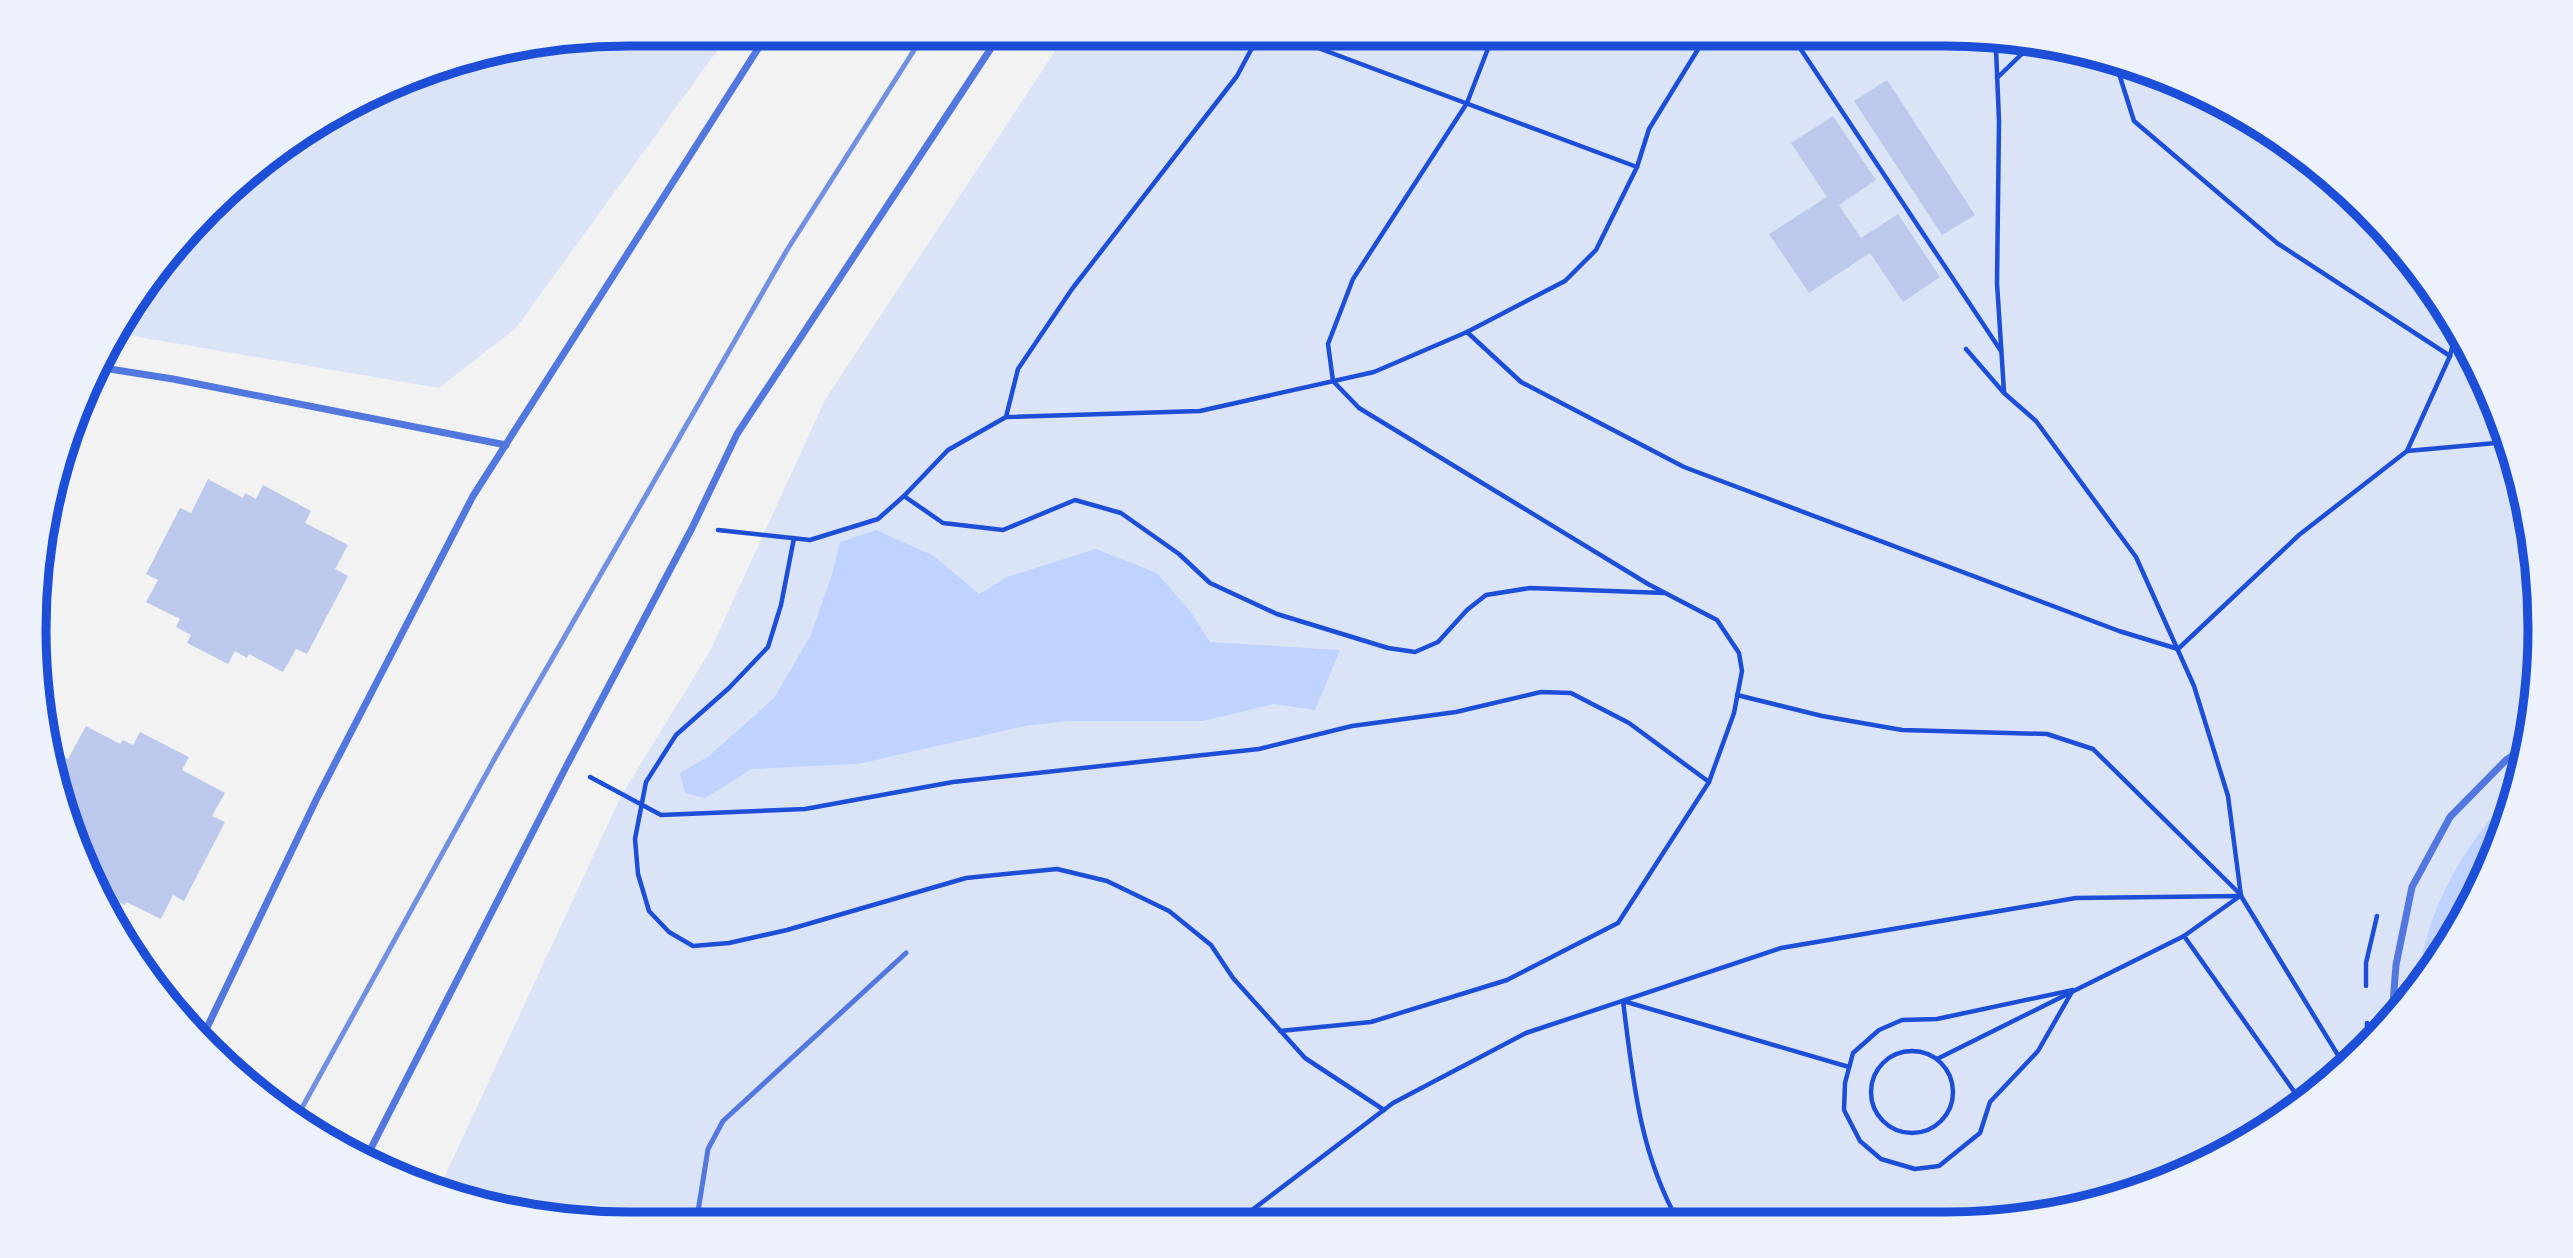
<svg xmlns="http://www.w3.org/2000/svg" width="2573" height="1258" viewBox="0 0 2573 1258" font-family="'Work Sans',sans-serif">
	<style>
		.green { fill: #dbe4f7 }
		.water { fill: #bfd3fe }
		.building { fill: #bdc9ec }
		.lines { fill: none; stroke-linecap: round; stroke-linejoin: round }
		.path { stroke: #1d4ed8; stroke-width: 4.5 }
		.service { stroke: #5277de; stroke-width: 5 }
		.minor { stroke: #5277de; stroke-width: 7 }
		.rail { stroke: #7290e2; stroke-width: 5 }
		.rim { fill: none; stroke: #1d4ed8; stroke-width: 9 }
	</style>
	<rect width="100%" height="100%" fill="#f2f2f2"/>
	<!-- green -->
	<g class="green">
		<polygon points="629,33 730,33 516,328 439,388 115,333 133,298 266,157 437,65"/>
		<polygon points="1067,33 1944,33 2061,45 2172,79 2275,134 2366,208 2440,298 2495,401 2528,513 2540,629 2528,746 2494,857 2416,992 2306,1102 2172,1180 2022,1220 629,1225 512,1213 438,1191 621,796 710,651 825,400"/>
	</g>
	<!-- water -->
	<g class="water">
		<polygon points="876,530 934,556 979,594 1007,577 1096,549 1157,573 1190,611 1210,642 1340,650 1315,710 1274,704 1203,721 1068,721 1025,726 858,764 752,769 705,798 685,793 680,773 709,756 774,698 811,635 832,574 840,542"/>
		<path d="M2514,792l-20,65 -76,132c4,-75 45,-143 96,-197z"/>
	</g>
	<!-- building -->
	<g class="building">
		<polygon points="1887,80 1975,215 1942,235 1854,101"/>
		<polygon points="1833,116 1876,180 1839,205 1861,238 1898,214 1940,277 1903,302 1870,253 1809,293 1769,234 1827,197 1791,143"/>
		<polygon points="208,479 243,498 245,493 256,499 263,485 311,511 305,523 348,545 335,569 348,576 307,654 296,649 283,672 249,654 247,658 235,651 228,664 187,643 191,635 176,627 180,619 146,602 158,580 146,574 180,508 191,513"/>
		<polygon points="86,726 120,744 123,740 133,745 140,732 189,757 182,770 225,793 212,816 225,822 184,901 173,895 161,919 126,902 125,905 112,899 106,910 95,893 55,761 58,754 68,759"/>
	</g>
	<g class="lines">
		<!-- path -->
		<g class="path">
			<polyline points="1278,33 1637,167"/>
			<polyline points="1790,33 2001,351"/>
			<polyline points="1991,38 1996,49 1999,121 1997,283 2004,392"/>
			<polyline points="2115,61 2134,121 2277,243 2450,356"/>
			<polyline points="1997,78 2034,42"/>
			<polyline points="1467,332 1521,382 1684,467 2119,631 2178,649 2299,535 2407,451 2450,356 2456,330"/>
			<polyline points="1966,349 2004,393 2036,421 2136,557 2194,686 2228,796 2241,896"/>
			<polyline points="1006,417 1018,369 1072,289 1237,76 1260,33"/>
			<polyline points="2407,451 2507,442"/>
			<polyline points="904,496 943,523 1003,530 1075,500 1121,513 1179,554 1210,583 1277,614 1388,648 1415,652 1438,642 1467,610 1486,595 1530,588 1664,593"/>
			<polyline points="718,530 810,540 878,519 904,496 948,450 1006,417 1200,411 1374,372 1467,332 1565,281 1596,250 1637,167 1649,129 1708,33"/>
			<polyline points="794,538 781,605 768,647 729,688 676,735 646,782 635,839 638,874 649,911 669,932 693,946 729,943 787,930 966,878 1057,869 1107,881 1169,911 1211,945 1233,978 1305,1058 1384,1110"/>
			<polyline points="1737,695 1822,716 1902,730 2047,734 2093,749 2241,895"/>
			<polyline points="590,777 661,815 805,809 953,782 1259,749 1352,726 1456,712 1541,692 1571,693 1629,723 1709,782"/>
			<polyline points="2184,936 2303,1104"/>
			<polyline points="2366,986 2366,963 2377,916"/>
			<polygon points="2073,990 2038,1051 1990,1102 1980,1133 1939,1166 1915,1169 1881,1159 1860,1141 1844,1110 1845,1083 1853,1053 1879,1030 1902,1020 1937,1019"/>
			<polyline points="2367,1023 2367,1041"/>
			<polyline points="1280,1031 1371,1022 1507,980 1618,923 1709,782 1734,713 1742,671 1739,653 1717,620 1648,584 1359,408 1333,381 1328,344 1353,279 1467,103 1494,33"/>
			<circle cx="1912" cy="1092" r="41"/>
			<polyline points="1937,1059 2184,936 2240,896"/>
			<path d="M1678,1221c-39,-70 -45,-142 -55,-220l226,66"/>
			<polyline points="1235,1223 1393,1103 1526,1033 1781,948 2076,898 2241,896 2344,1065"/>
		</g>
		<!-- service -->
		<polyline class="service" points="696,1224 708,1149 723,1121 906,953"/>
		<!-- minor -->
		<g class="minor">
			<polyline points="97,367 173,379 506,445"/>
			<polyline points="2392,1016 2396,965 2412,887 2450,817 2506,760 2528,746"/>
			<polyline points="201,1040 317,798 473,496 768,33"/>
			<polyline points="366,1158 567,765 692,528 737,434 1001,33"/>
		</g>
		<!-- rail -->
		<polyline class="rail" points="298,1115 495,758 787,250 925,33"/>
	</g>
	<!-- crop -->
	<path d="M0 0H2573V1258H0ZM629 46H1945A583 583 0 0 1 2528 629V629A583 583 0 0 1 1945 1212H629A583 583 0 0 1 46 629V629A583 583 0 0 1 629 46Z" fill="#edf1fc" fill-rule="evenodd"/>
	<path class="rim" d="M629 46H1945A583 583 0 0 1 2528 629V629A583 583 0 0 1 1945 1212H629A583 583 0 0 1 46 629V629A583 583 0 0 1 629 46Z"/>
</svg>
